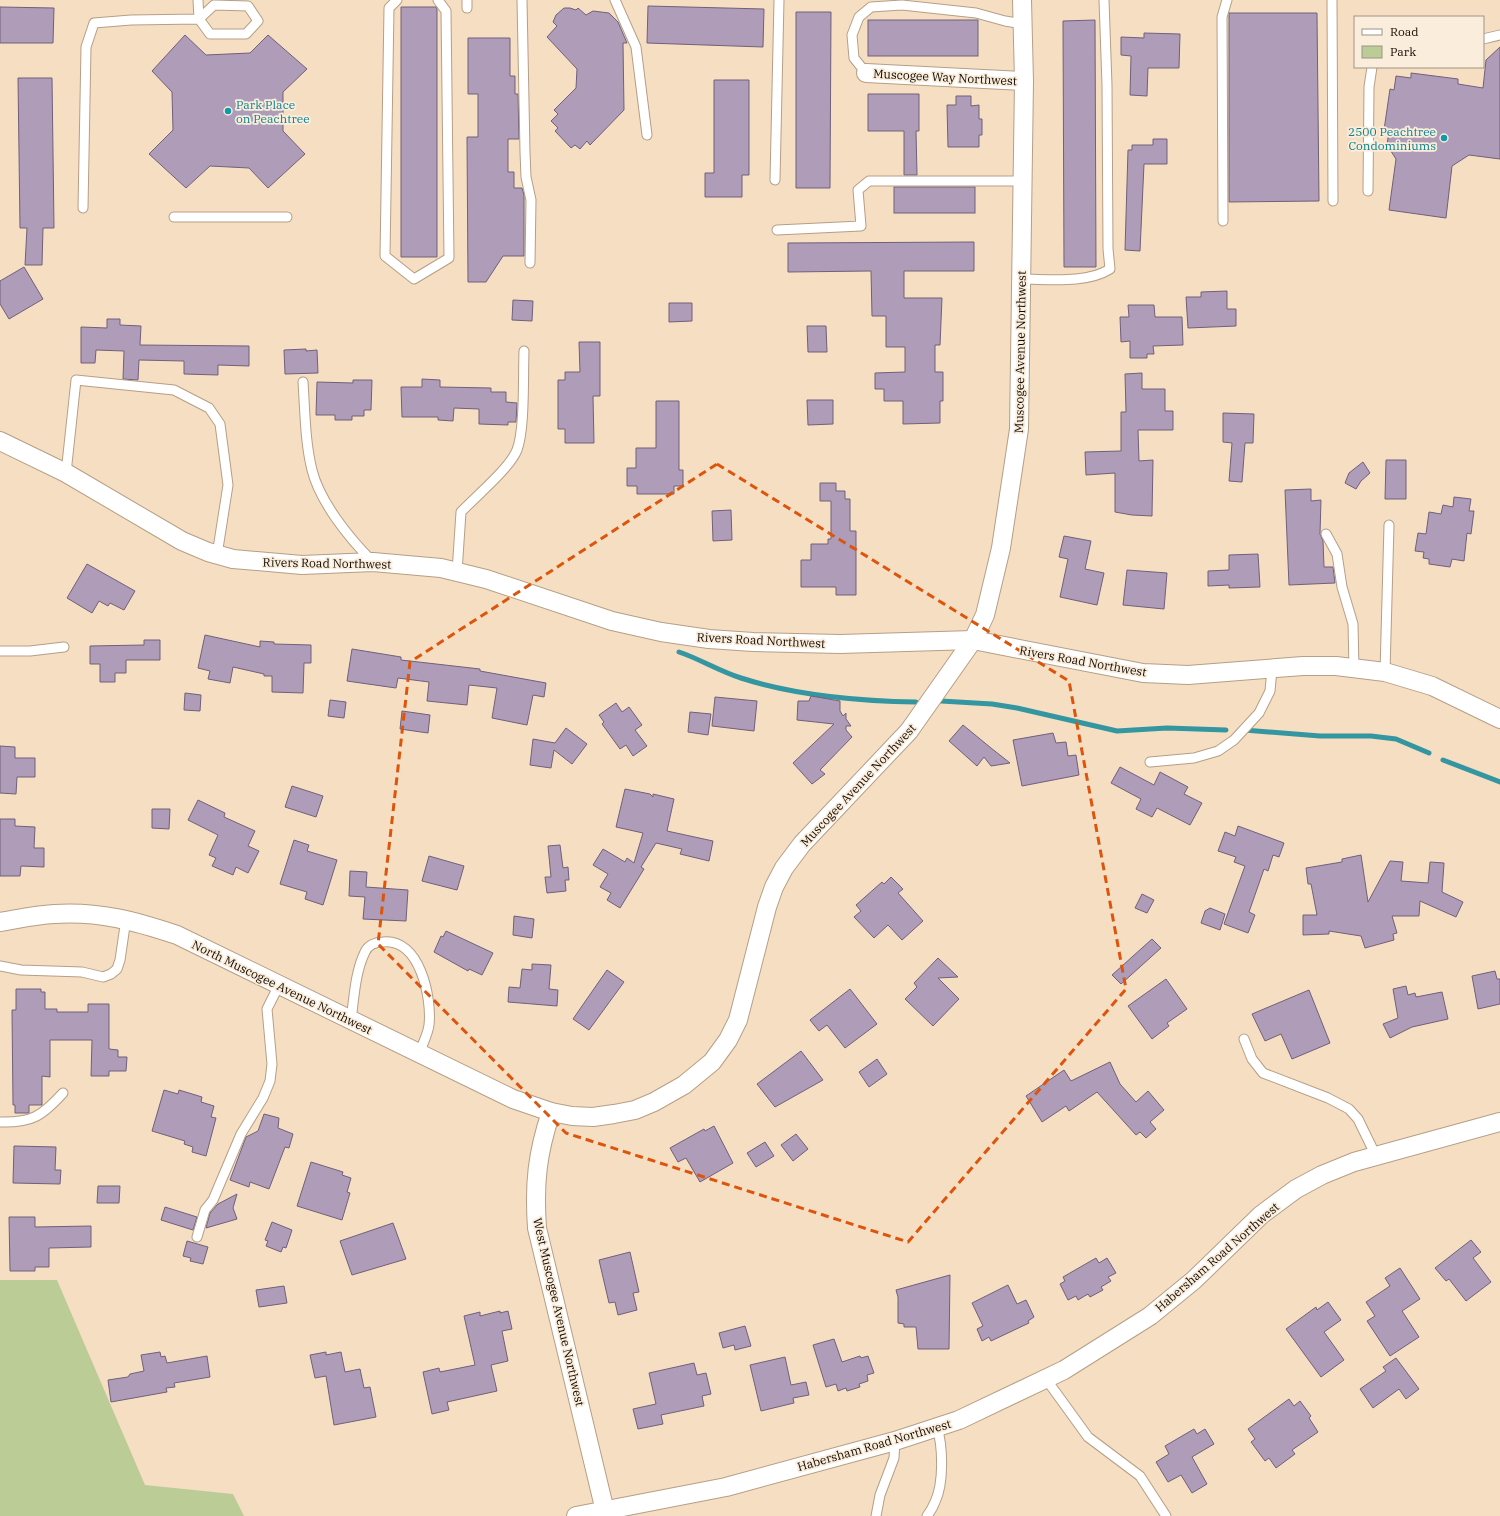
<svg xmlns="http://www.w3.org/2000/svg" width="1500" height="1516" viewBox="0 0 1500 1516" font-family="'IBM Plex Serif',serif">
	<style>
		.green { fill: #bccc97 }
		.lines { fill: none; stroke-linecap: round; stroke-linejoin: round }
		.stream { stroke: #3396a0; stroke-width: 5 }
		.building { fill: #ae9cb8; stroke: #706079 }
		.lane-casing { stroke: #b59f85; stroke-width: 11 }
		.street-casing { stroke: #b59f85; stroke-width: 20 }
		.lane { stroke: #fff; stroke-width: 9 }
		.street { stroke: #fff; stroke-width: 18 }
		.marked { fill: none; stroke: #dd550c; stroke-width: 3; stroke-dasharray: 8 5; stroke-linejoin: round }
		.culture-dot { fill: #0f9aa8; stroke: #fbeddc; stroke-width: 1.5 }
		.labels { text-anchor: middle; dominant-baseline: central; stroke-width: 3.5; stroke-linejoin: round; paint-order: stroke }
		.street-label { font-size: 12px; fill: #120b03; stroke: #fbeddc }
		.culture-label { font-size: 12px; fill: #0d838f; stroke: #fbeddc; text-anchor: start }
	</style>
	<rect width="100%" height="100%" fill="#f6dec3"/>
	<!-- green -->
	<polygon class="green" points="0,1280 57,1280 145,1485 233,1494 244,1516 0,1516"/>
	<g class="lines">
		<!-- stream -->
		<g class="stream">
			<path d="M679,652c21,7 40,19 62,26 56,18 116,23 175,24"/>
			<polyline points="941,701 992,704 1017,708 1117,731 1167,728 1226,730"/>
			<polyline points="1244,730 1320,736 1371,736 1396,739 1429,753"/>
			<polyline points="1443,760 1500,782"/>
		</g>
	</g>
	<!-- building -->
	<g class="building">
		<polygon points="648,6 764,9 763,47 647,43"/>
		<polygon points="0,7 54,8 53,43 0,43"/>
		<polygon points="401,7 436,7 437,9 437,257 401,257"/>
		<polygon points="564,8 570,8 576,10 578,8 586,15 593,11 609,13 618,22 627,43 623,43 624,110 590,145 587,141 580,149 575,145 571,148 555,131 558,128 551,121 558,114 554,110 576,88 577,69 547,37 557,26 553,22 556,15"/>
		<polygon points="796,12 831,12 830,188 796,188"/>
		<polygon points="1229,13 1317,13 1319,201 1229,202"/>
		<rect x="868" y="20" width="110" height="36"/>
		<polygon points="1095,20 1096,267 1064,267 1063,21"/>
		<polygon points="1144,33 1180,34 1179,68 1148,68 1147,96 1130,95 1131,56 1121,55 1121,37 1144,38"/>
		<polygon points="185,35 206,55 250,53 268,35 307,69 283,92 283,131 305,154 268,188 249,168 210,166 186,188 149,154 173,130 172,92 152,71"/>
		<polygon points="468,38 510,38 510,76 515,76 515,94 518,94 519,139 508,139 508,172 514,172 514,188 522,188 524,195 524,256 503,256 486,282 468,282 467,137 478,137 478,94 468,94"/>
		<polygon points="1500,47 1500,159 1469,155 1452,166 1446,218 1389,210 1396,159 1387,145 1389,131 1384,130 1390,89 1394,90 1396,76 1411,78 1411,73 1458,79 1458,84 1483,88 1486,60"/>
		<polygon points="18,78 52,78 54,228 43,228 42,265 25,265 27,228 20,228"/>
		<polygon points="714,80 749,80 749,175 742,175 742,197 705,197 705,173 714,173"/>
		<polygon points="868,94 919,94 919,131 916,131 917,175 904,175 904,131 868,131"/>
		<polygon points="956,96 971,96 971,106 979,105 979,119 982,119 982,135 979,135 979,147 948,147 947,105 956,105"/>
		<polygon points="1153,139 1167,139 1167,164 1144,164 1140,251 1125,250 1128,150 1132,150 1132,145 1153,145"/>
		<rect x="894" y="187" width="81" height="26"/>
		<polygon points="974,242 974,271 904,271 904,298 942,298 940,345 935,345 935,372 943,372 943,401 940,401 940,423 903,424 903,401 884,401 884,389 875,389 875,373 905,372 905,347 886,347 886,316 872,316 871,271 788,272 788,243"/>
		<polygon points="24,267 43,299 9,319 0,304 0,281"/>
		<polygon points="1227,291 1227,309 1236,309 1236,326 1188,328 1186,297 1201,297 1201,292"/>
		<polygon points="513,300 533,301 532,321 512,320"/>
		<polygon points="669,303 692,303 692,321 669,322"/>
		<polygon points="1128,305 1154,305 1155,317 1182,317 1183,345 1153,346 1154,354 1147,354 1147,358 1130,358 1130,341 1121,342 1120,317 1129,317"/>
		<polygon points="107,319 120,319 120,325 141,326 140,345 249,346 249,366 218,365 218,375 184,374 184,361 139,360 138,380 123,379 124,351 96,350 95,363 81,363 81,327 107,328"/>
		<polygon points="807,326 826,326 827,352 808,352"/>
		<polygon points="579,342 600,342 600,396 593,396 594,443 565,443 565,429 558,429 558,380 565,380 565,372 580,372"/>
		<polygon points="306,349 306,351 317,350 318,373 285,374 284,350"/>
		<polygon points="1142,373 1142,389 1165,389 1165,411 1173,411 1173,430 1138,430 1139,461 1153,460 1152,516 1132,515 1115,512 1115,473 1086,475 1085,452 1121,451 1121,412 1126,412 1125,374"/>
		<polygon points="422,379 440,380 440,387 491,388 491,392 506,392 506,402 517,403 516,422 508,422 508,425 479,424 479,409 454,408 453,421 438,420 438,417 402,417 401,387 422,387"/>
		<polygon points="353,380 372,380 371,410 364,410 364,416 352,416 352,420 335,420 335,415 316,415 317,382 353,383"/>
		<polygon points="807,400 833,400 833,424 808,425"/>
		<polygon points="656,401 679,401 679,470 683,470 683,486 674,486 674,494 637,494 637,486 627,486 627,468 636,468 636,448 656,448"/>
		<polygon points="1223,413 1254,414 1253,443 1245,443 1242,482 1229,481 1232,443 1223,442"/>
		<polygon points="1386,460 1406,460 1406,499 1385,499"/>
		<polygon points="1363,462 1370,473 1361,481 1356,489 1345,483 1349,473"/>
		<polygon points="820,483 836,483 836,491 845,491 845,499 850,499 850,531 856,531 856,595 836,595 836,587 801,587 801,560 811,560 811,544 828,544 828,539 831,539 831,501 820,501"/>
		<polygon points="1311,489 1311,501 1321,500 1320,534 1323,541 1324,567 1333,567 1335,583 1289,585 1285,490"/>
		<polygon points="1454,497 1471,499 1469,511 1474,511 1471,534 1467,533 1464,561 1452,559 1450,567 1429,564 1429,559 1423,558 1424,552 1415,551 1418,533 1426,534 1429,512 1441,514 1443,505 1453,507"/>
		<polygon points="731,510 732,540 713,541 712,511"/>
		<polygon points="1064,536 1091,541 1085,569 1104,573 1097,605 1060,597 1068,559 1059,557"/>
		<polygon points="1258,554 1260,587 1229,588 1229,585 1208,586 1208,571 1229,570 1229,555"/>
		<polygon points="87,564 135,591 124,610 110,603 108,606 99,601 92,613 67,598"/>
		<polygon points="1127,570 1167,573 1164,609 1123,605"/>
		<polygon points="205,635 260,647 260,641 274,642 274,644 311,645 311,663 304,663 303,693 272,692 272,676 264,676 264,674 233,667 230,683 208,679 210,671 198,668"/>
		<polygon points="144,640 160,640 160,660 126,660 126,673 115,673 115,682 100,682 100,664 90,664 90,646 144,645"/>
		<polygon points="352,649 401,657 401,660 480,669 480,671 546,683 544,697 533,695 527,725 492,718 497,688 469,685 467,705 427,701 429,682 398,678 396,688 347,681"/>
		<polygon points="185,693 201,695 200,711 184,710"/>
		<polygon points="811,696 840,701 840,711 843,716 846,713 846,719 851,726 846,726 846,730 852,737 820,770 825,774 812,784 793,763 834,724 797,720 798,701 809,701"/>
		<polygon points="715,697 757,701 754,731 712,726"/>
		<polygon points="330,700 346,702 344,718 328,716"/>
		<polygon points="616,703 622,712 629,707 642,725 635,730 647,746 633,756 626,745 620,749 602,724 604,722 599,715"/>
		<polygon points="402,711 430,715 428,733 400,729"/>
		<polygon points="690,712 711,714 708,735 688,732"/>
		<polygon points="963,725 991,748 1010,763 991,766 984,757 977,766 949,741"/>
		<polygon points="566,728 587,744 572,764 554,750 551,768 530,765 533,739 555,743"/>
		<polygon points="1053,733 1056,743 1066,742 1068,756 1076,755 1079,775 1022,786 1013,740"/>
		<polygon points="0,746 15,747 15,758 35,758 35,777 17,777 16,794 0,793"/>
		<polygon points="1120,767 1154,785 1160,772 1188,787 1184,794 1202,803 1190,825 1157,808 1152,817 1136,809 1141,799 1111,783"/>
		<polygon points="292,786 323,796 316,817 285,807"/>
		<polygon points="625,789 650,794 653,797 653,794 674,799 667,831 713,841 709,861 680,854 682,849 656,843 641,867 644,869 620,908 607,900 611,893 600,887 608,874 593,865 603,849 625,862 627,858 634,863 643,833 616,827"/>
		<polygon points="198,800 225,813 224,817 255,831 248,846 259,851 248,873 236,867 233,875 212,866 216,858 209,855 218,835 188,820"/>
		<polygon points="152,809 170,809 169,829 152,828"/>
		<polygon points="0,819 15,819 15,826 35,827 34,848 44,848 44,867 21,866 20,876 0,876"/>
		<polygon points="1238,826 1284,843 1279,857 1273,855 1268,871 1264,869 1249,912 1255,915 1248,933 1224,924 1245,866 1234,862 1236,857 1218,851 1225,832 1235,836"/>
		<polygon points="294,840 309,845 307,851 337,860 323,905 305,899 307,892 280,884"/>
		<polygon points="560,845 563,868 568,867 569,880 565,880 566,891 547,893 545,877 551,877 548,846"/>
		<polygon points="1361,855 1368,902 1390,861 1403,862 1401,881 1428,883 1430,862 1444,863 1442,892 1463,902 1456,917 1420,901 1419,916 1392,916 1397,933 1393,934 1394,940 1365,948 1361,936 1329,931 1329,934 1303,935 1303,915 1317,915 1311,884 1308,884 1306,868 1342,862 1342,859"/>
		<polygon points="429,856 464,866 457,890 422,881"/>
		<polygon points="350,871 367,872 366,887 408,890 406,921 363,919 365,897 349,896"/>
		<polygon points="891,877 903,889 898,893 923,921 902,940 888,925 874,938 854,917 861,911 856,905 882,882 884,884"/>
		<polygon points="1142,894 1154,900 1147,913 1135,908"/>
		<polygon points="1210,908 1225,914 1220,930 1201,923 1205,911"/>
		<polygon points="514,916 534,919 532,938 513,935"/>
		<polygon points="446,931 493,953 482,975 469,969 468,971 434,952 441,936 443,937"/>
		<polygon points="1152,939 1161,948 1121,984 1112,975"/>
		<polygon points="938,958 958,977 938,978 959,999 933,1026 905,999 917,987 914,983"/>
		<polygon points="532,964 551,965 549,989 558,990 557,1006 508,1002 509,987 520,988 522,969 532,970"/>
		<polygon points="607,970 624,982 589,1030 573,1019"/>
		<polygon points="1495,971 1497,979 1500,979 1500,1004 1478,1009 1472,976"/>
		<polygon points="1166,979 1187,1009 1167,1023 1169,1026 1152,1039 1128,1006"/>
		<polygon points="1406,986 1408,995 1415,993 1416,997 1442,992 1448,1019 1412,1027 1390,1038 1383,1024 1398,1018 1393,989"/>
		<polygon points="16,989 41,989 41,992 45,992 45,1009 57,1009 57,1012 88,1012 88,1004 109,1004 109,1049 118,1050 118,1057 127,1057 126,1071 109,1071 109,1076 91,1076 92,1040 50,1040 50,1077 42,1076 42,1105 29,1105 29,1113 15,1113 15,1105 13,1105 12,1010 16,1010"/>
		<polygon points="850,989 877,1024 845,1048 827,1025 819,1031 810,1020"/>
		<polygon points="1309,990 1330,1043 1292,1059 1281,1034 1265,1041 1252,1014"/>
		<polygon points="801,1051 823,1080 775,1107 757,1084"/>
		<polygon points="877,1059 887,1074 869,1087 859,1072"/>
		<polygon points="1110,1062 1120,1084 1136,1102 1148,1091 1164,1110 1150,1122 1156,1129 1146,1138 1140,1132 1136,1135 1097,1092 1069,1111 1066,1106 1042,1122 1026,1096 1064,1070 1071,1081"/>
		<polygon points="164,1090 178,1094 179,1090 202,1097 201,1102 214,1106 211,1117 216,1118 206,1156 192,1152 193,1147 184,1144 185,1141 152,1131"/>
		<polygon points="264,1114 279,1118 278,1128 293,1134 289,1148 285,1147 269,1189 250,1182 249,1187 230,1180 246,1137 258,1131"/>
		<polygon points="714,1126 733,1163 700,1182 686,1158 678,1162 670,1148 704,1129 705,1131"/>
		<polygon points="796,1134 808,1149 793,1161 781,1145"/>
		<polygon points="765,1142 774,1156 756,1167 747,1153"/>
		<polygon points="14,1146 56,1147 55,1170 61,1170 60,1184 13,1183"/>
		<polygon points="311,1162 343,1172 342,1175 351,1178 347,1192 350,1193 342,1220 297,1206"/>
		<polygon points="98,1186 120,1186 119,1203 97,1203"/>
		<polygon points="237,1194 233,1208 237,1219 206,1228 210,1213 218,1204"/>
		<polygon points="165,1207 197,1217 193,1230 161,1220"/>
		<polygon points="9,1217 35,1217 35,1227 91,1226 91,1247 49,1248 49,1267 35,1267 35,1271 10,1271"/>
		<polygon points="272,1222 292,1230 286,1248 283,1247 281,1252 266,1246 268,1241 265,1240"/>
		<polygon points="393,1223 406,1259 352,1275 340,1241"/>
		<polygon points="1471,1240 1481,1252 1473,1258 1491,1282 1466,1301 1449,1279 1446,1281 1435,1268"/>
		<polygon points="187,1241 208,1247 203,1264 190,1261 191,1258 183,1256"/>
		<polygon points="630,1252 639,1292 633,1293 637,1310 618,1315 615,1302 609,1303 599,1260"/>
		<polygon points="1096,1258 1099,1263 1107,1258 1116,1273 1108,1277 1111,1281 1101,1287 1103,1290 1090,1297 1088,1294 1078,1300 1076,1296 1068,1300 1060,1284 1065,1281 1063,1277"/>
		<polygon points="1400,1268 1420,1299 1402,1311 1419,1337 1390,1356 1367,1321 1375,1316 1366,1302 1390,1286 1385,1278"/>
		<polygon points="950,1275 949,1349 918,1349 916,1327 904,1327 904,1324 898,1323 898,1297 896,1290"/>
		<polygon points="1008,1285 1017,1304 1026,1300 1034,1317 1028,1321 1029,1323 991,1341 989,1337 982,1341 977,1329 983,1326 972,1303"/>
		<polygon points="284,1286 287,1303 259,1307 256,1290"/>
		<polygon points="1328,1302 1341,1320 1324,1332 1344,1360 1321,1377 1286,1329 1316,1307 1317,1310"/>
		<polygon points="500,1311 500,1313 508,1311 512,1329 502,1331 508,1361 491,1365 497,1391 447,1402 449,1410 432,1414 423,1372 439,1368 440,1372 475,1365 464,1316 480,1312 480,1316"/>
		<polygon points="745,1326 751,1346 735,1350 734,1345 723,1348 719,1333"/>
		<polygon points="834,1339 842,1362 860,1356 861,1358 868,1356 874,1373 867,1375 868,1381 859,1384 860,1387 847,1391 846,1388 838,1391 836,1384 826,1387 813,1345"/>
		<polygon points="160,1352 161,1357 165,1356 167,1363 207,1356 210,1377 174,1383 175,1387 166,1388 167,1392 111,1402 108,1380 128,1377 130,1374 144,1371 141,1355"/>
		<polygon points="326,1352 326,1355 341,1352 345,1372 360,1369 364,1388 370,1387 376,1417 334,1425 326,1376 315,1378 310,1355"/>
		<polygon points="785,1357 791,1385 806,1382 809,1395 793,1398 794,1403 761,1411 750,1365"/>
		<polygon points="1396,1358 1419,1389 1406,1399 1399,1389 1373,1408 1360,1389 1386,1371 1383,1367"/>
		<polygon points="694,1363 697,1375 706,1373 711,1394 702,1396 704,1406 661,1415 663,1424 638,1429 633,1409 656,1404 649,1373"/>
		<polygon points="1289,1399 1294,1406 1300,1401 1311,1416 1309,1418 1318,1432 1292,1450 1295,1454 1276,1468 1269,1458 1265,1461 1251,1442 1255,1439 1248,1429"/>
		<polygon points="1194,1429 1197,1434 1205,1429 1214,1444 1192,1457 1207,1484 1192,1493 1181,1475 1168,1482 1156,1462 1169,1454 1165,1446"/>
	</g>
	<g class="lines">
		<defs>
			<g id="lane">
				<polyline points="397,0 389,8 385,256 414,279 449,258 446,11 438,0"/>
				<polyline points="467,0 467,8"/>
				<polyline points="522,0 525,152 526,177 531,200 530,263"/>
				<polyline points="615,0 636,47 647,135"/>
				<polyline points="1332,0 1333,201"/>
				<polyline points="1483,39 1500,35"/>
				<polyline points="866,73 854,58 852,35 859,17 871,7 902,5 976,13 1005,21 1023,24"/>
				<polyline points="775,180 779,0"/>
				<polyline points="1368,191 1369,87 1372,67"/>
				<polyline points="83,208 86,47 94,23 131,20 199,19 214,5 248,6 258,21 246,34 210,34 199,19 198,0"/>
				<polyline points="174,217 287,217"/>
				<polyline points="1223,221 1222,17 1227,0"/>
				<polyline points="777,230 861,226 858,190 869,181 1023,181"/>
				<path d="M1021,279c28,0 65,5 89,-10l-2,-20 -1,-164 -3,-85"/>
				<path d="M303,382c2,29 2,60 9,88 8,32 37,68 60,91"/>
				<polyline points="66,473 76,380 174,390 209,408 220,424 228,485 217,555"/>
				<polyline points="1326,534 1337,554 1342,587 1353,624 1354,669"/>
				<path d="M457,572l4,-60c15,-16 48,-43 56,-62 8,-21 6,-74 7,-99"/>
				<polyline points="0,651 30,651 64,647"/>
				<polyline points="1385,672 1389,525"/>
				<polyline points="1150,762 1194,758 1218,751 1234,740 1259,713 1270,691 1272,669"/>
				<polyline points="0,966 21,970 82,972 103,977 111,974 117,969 120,960 126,919"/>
				<path d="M351,1020c3,-21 4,-48 14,-68 3,-7 11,-10 18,-10 37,-4 49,56 46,83 -1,9 -7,20 -10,29"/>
				<polyline points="1244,1039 1252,1059 1263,1073 1328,1098 1349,1109 1358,1119 1376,1156"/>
				<path d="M0,1122c32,1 42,-6 63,-29"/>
				<polyline points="197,1237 205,1210 213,1200 241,1134 263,1098 270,1081 272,1064 267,1009 279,985"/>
				<polyline points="1046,1379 1088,1437 1140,1476 1166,1516"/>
				<polyline points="876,1516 880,1495 894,1458 895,1441"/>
				<path d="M927,1516c3,-4 6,-9 8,-14 9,-19 8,-55 2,-75"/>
			</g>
			<g id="street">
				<polyline points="866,73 1024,81"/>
				<polyline points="0,441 66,473 182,541 208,552 233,559 302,565 373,562 441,568 486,579 612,621 661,632 709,639 753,642 840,644 973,640 1143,673 1188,675 1303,666 1336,666 1385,672 1432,686 1500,719"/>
				<path d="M0,922c18,-3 36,-7 54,-8 45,-3 81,7 123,21l336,164 38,13 21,4 21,1 21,-3 21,-4 19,-8 30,-17 28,-23 16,-22 10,-20 29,-113 7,-20 10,-19 18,-24 107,-113 64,-91 12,-25 16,-67 18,-119 5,-348 -2,-81"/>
				<path d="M551,1112c-14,42 -17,72 -14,116l68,283"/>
				<polyline points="576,1516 726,1487 895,1441 959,1420 1064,1370 1150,1316 1194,1280 1261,1215 1296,1189 1322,1175 1354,1162 1500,1122"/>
			</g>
		</defs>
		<!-- lane casing -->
		<use href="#lane" class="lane-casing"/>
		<!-- street casing -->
		<use href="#street" class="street-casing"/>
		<!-- lane -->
		<use href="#lane" class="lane"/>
		<!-- street -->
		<use href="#street" class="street"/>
	</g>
	<!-- marked area -->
	<path class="marked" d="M717,464l352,217 57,308 -218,253 -342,-109 -188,-189 32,-282z"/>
	<!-- markers -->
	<g class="culture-dot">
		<circle cx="228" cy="111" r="4"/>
		<circle cx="1444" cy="138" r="4"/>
	</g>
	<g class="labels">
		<!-- street labels -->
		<g class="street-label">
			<text transform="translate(945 77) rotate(3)">Muscogee Way Northwest</text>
			<text transform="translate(1020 352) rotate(-89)">Muscogee Avenue Northwest</text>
			<text transform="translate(327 563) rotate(1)">Rivers Road Northwest</text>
			<text transform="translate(761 640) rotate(3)">Rivers Road Northwest</text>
			<text transform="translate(1083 661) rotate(10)">Rivers Road Northwest</text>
			<text transform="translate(858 785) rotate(-47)">Muscogee Avenue Northwest</text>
			<text transform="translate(282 987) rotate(26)">North Muscogee Avenue Northwest</text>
			<text transform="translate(1217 1257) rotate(-41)">Habersham Road Northwest</text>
			<text transform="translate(559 1312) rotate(77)">West Muscogee Avenue Northwest</text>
			<text transform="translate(874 1445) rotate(-16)">Habersham Road Northwest</text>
		</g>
		<!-- culture labels -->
		<g class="culture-label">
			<text x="236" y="104">Park Place<tspan x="236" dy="14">on Peachtree</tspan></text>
			<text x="1436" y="131" text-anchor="end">2500 Peachtree<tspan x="1436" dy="14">Condominiums</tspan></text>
		</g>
	</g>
	<!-- legend -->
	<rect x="1354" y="16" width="130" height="52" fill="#fbeddc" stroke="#9e9385"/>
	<rect x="1362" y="29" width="20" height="6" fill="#ffffff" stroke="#9e9385"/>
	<text x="1390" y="36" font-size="12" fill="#120b03">Road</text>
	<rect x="1362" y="46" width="20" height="12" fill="#bccc97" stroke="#9e9385"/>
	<text x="1390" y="56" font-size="12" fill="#120b03">Park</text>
</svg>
